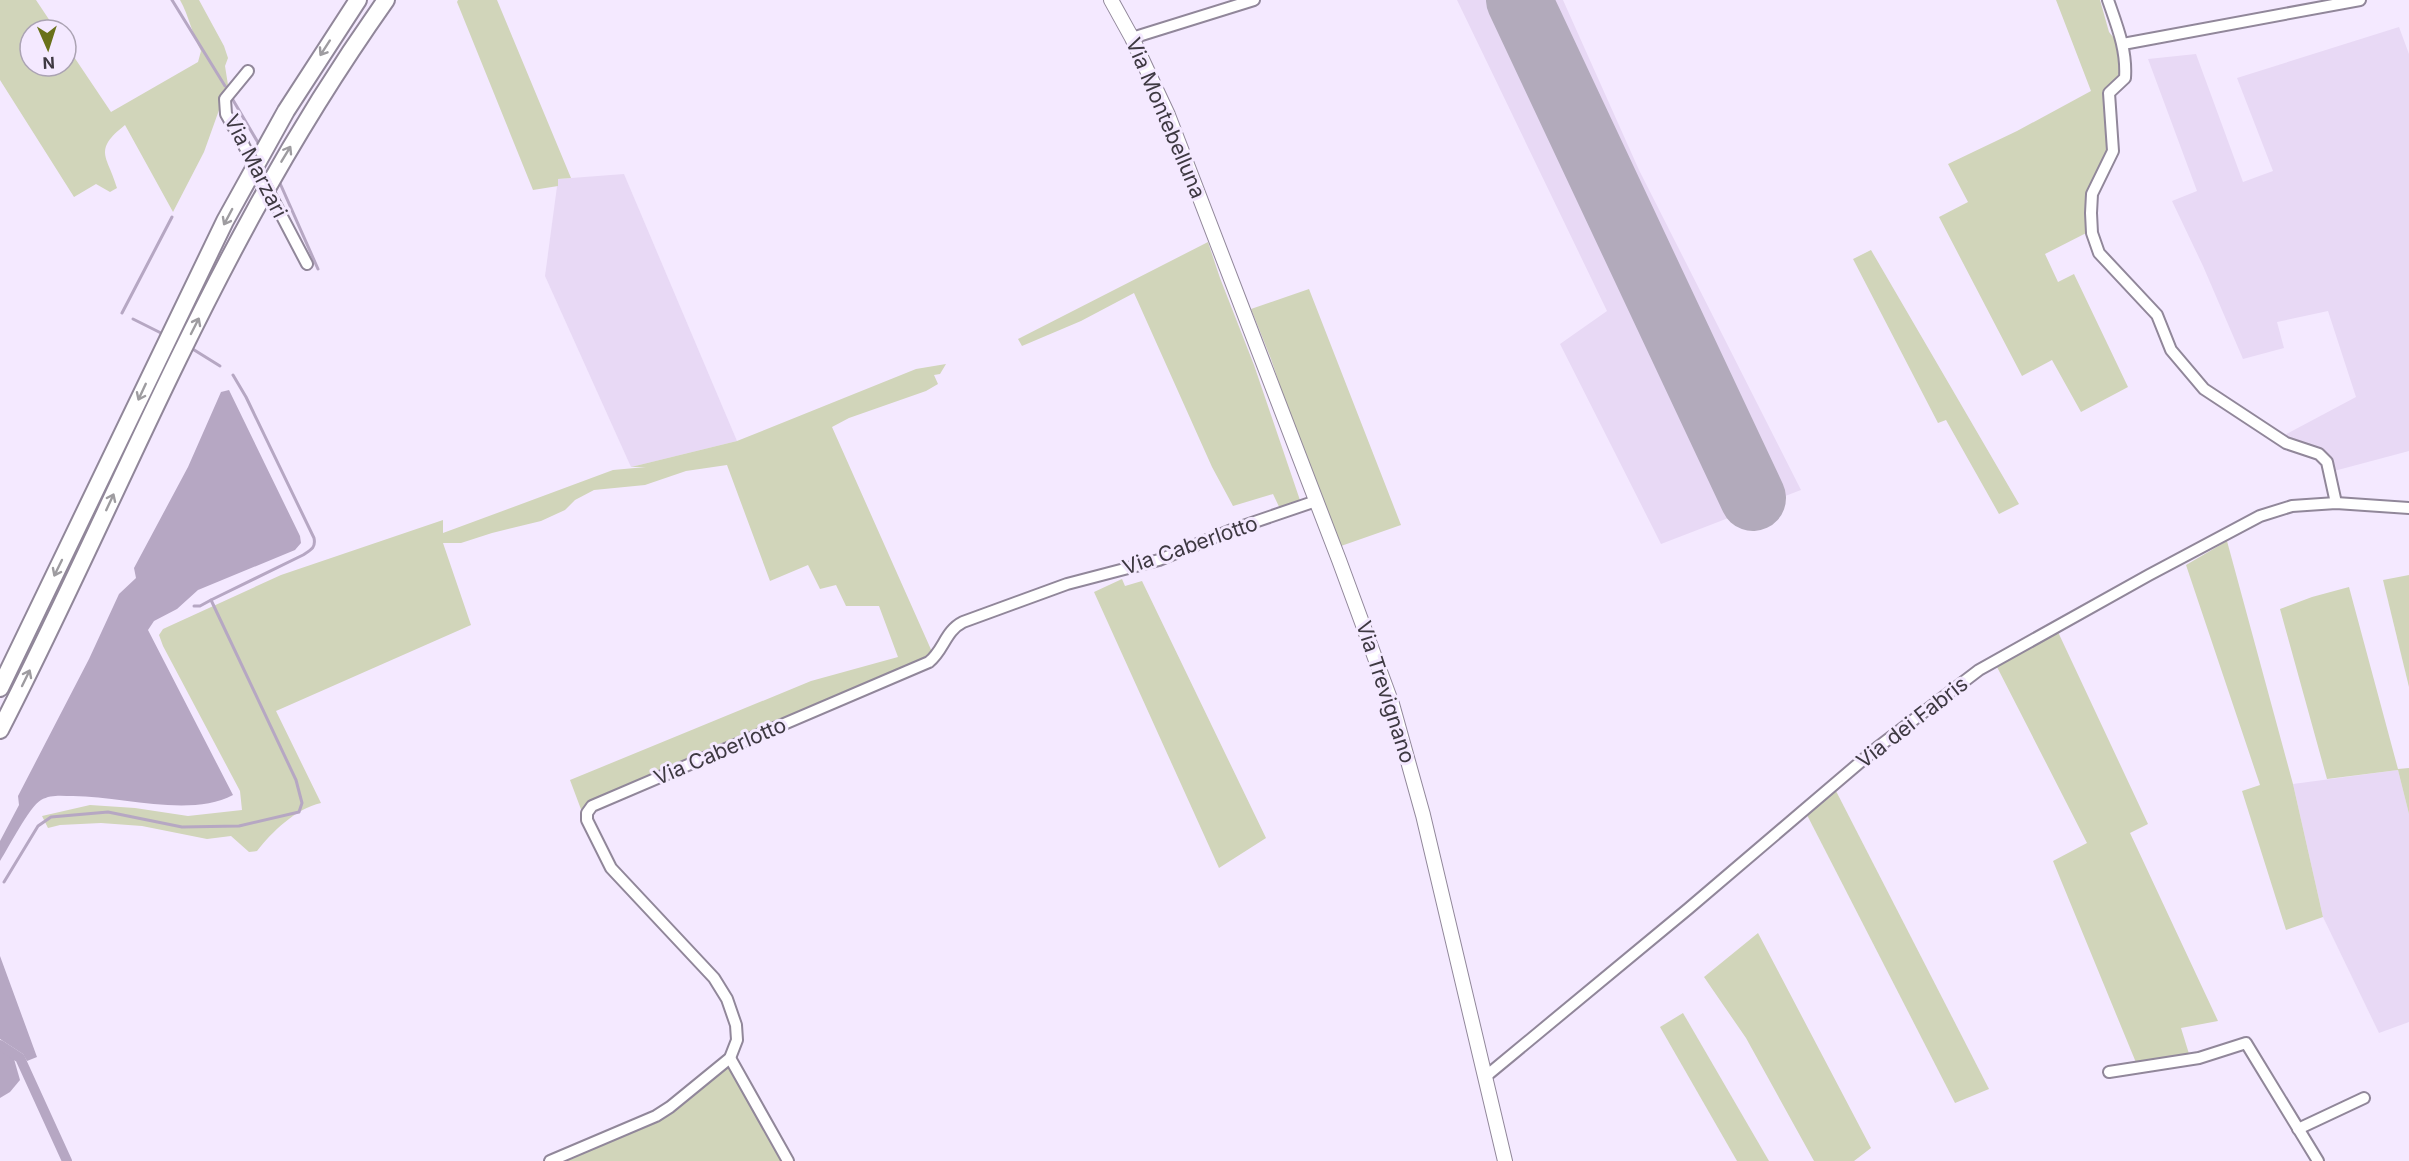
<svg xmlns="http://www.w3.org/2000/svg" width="2409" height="1161" viewBox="0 0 2409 1161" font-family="Inter,sans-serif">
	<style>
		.built { fill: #e8d9f5 }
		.green { fill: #d1d5ba }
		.water { fill: #b6a7c3 }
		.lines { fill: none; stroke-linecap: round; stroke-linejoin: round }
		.stream { stroke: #b6a7c3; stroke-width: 3 }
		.canal { stroke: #b6a7c3; stroke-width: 10 }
		.runway { stroke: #b2aabb; stroke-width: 66 }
		.minor-casing { stroke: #91879a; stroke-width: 14 }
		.major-casing { stroke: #91879a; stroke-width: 16 }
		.highway-casing { stroke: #91879a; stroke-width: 20 }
		.minor { stroke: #fff; stroke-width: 10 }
		.major { stroke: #fff; stroke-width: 14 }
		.highway { stroke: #fff; stroke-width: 16 }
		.minor-bridge-casing { stroke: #91879a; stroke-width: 14; stroke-linecap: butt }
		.minor-bridge { stroke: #fff; stroke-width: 10 }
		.oneway { stroke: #9e9ca0 }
		.labels { text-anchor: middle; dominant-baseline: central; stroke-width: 6; stroke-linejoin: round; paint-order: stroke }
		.street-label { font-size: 21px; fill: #3e3942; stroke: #f4e9ff }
	</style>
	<rect width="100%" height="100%" fill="#f4e9ff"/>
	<!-- built -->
	<g class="built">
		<polygon points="1457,0 1563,0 1639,170 1801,490 1661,544 1560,344 1607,311"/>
		<polygon points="2399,27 2409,54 2409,451 2334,471 2277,439 2356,397 2328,311 2277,322 2284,348 2243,359 2203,266 2172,201 2197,191 2148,59 2196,54 2243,182 2273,171 2237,78"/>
		<polygon points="624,174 737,441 631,467 545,276 558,179"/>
		<polygon points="2398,770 2409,814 2409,1022 2379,1033 2323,917 2293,784"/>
	</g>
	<!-- green -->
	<g class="green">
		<path d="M0,0h36l20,30h-26v36h36v-21l45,67 87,-50 3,-11c-9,-17 -12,-35 -21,-51h19l25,46 4,12 -3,8 3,19 -24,67 -31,60 -48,-87c-33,26 -17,31 -8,63l-7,4 -14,-8 -22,13 -74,-117z"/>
		<polygon points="458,0 497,0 571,178 558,179 558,186 533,190 457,2"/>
		<polygon points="2056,0 2100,0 2109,32 2118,43 2126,68 2109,95 2113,131 2095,211 2098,227 2045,254 2058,282 2074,274 2128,387 2081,412 2052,360 2022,376 1939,217 1968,202 1948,164 2017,131 2091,91"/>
		<polygon points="1208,242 1220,278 1254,365 1304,512 1282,513 1273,494 1233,506 1212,467 1134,293 1081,321 1022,346 1018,339"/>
		<polygon points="1871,250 2019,504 1999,514 1946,420 1938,423 1853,259"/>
		<polygon points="1309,289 1401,525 1341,546 1317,497 1271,359 1251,309"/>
		<path d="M946,364l-6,10 -6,1 4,9 -12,7 -77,27 -17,9 105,236 -355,149 -12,-32 241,-99 87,-24 -19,-51h-33l-10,-21 -16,4 -12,-24 -38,16 -43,-116 -41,6 -41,14 -51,5 -19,10 -10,10 -24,11 -49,12 -31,10h-18l28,82 -195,86 45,92c-26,6 -49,29 -64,48l-8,1 -18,-16 -24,3 -65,-13 -41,-3 -41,2 -12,3 -6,-12 48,-11 45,3 53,8 54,-6 -2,-19 -77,-145 -4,-11 4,-6 118,-54 162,-55v13l170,-63 33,-3h-15l106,-26 179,-72z"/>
		<polygon points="2227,541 2293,784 2323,917 2286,930 2242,791 2260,785 2186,565"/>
		<polygon points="2409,575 2409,687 2383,580"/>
		<polygon points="1122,579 1125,586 1142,581 1266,838 1219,868 1094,592"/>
		<polygon points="2349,587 2398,769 2409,768 2409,814 2398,770 2327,779 2280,609 2312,597"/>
		<polygon points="2058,632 2148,824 2130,833 2218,1021 2181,1028 2190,1057 2137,1065 2053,861 2087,843 1997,667"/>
		<polygon points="1836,791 1989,1089 1955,1103 1807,815"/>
		<polygon points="1758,933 1871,1148 1854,1161 1814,1161 1746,1038 1704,977"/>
		<polygon points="1683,1013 1769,1161 1737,1161 1660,1027"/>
		<polygon points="734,1057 793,1161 557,1161 655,1118"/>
	</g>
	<!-- water -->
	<g class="water">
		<path d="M229,390l71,146 1,7 -6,7 -97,40 -21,19 -23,12 -6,9 85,165c-43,23 -112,1 -160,1 -10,0 -22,-2 -32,4 -12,7 -32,47 -41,61v-20l19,-36 -1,-9 71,-137 30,-65 17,-16 -2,-10 54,-101 33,-75z"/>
		<polygon points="0,956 37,1057 27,1061 23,1054 0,1039"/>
		<polygon points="0,1050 14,1059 20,1080 10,1092 0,1098"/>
	</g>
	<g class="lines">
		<!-- stream -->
		<g class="stream">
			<polyline points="172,0 225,86"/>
			<polyline points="233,100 260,146"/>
			<polyline points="279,181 318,269"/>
			<polyline points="122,313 172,217"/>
			<polyline points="133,319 163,334"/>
			<polyline points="191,348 220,366"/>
			<polyline points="194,606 200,606 211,600"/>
			<path d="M4,882l34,-56 13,-9 57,-5 74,15 57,-1 60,-14 3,-9 -6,-23 -85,-180 92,-45c8,-5 13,-7 11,-17l-68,-141 -13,-22"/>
		</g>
		<!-- canal -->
		<polyline class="canal" points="0,1045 20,1058 67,1161"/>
		<!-- runway -->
		<polyline class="runway" points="1519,0 1753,498"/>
		<defs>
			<g id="minor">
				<path d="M2108,0c9,26 19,50 17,78l-16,15 4,58 -21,43 -1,19 1,20 7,20 58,62 14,35 33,39 82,54 33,11 8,8 9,41"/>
				<polyline points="1132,38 1254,0"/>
				<polyline points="2123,44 2360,0"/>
				<polyline points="243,144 226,114 225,99 248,71"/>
				<polyline points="276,205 307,264"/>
				<polyline points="730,1058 788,1161"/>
				<polyline points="2109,1072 2199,1058 2246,1043 2318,1161"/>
				<polyline points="1485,1077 1688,909 1878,747 1979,670 2149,575 2260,516 2292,506 2336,503 2409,508"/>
				<polyline points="2298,1129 2364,1098"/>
				<path d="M550,1161l106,-45 14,-9 60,-49 7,-18 -1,-15 -9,-26 -13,-21 -103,-110 -24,-48v-7l5,-7 337,-144c15,-12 16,-31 34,-40l104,-38 92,-24 75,-31 82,-28"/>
			</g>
			<polyline id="major" points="1111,0 1132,38 1168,115 1339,560 1392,704 1423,815 1505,1161"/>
			<g id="highway">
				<polyline points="0,688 225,221 286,111 358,0"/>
				<path d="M0,730c88,-171 161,-349 254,-518 40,-73 84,-144 132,-212"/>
			</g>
		</defs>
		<!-- minor casing -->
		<use href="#minor" class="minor-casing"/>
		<!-- major casing -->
		<use href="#major" class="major-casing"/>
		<!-- highway casing -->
		<use href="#highway" class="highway-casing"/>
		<!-- minor -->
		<use href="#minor" class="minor"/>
		<!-- major -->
		<use href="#major" class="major"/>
		<!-- highway -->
		<use href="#highway" class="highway"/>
		<defs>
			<polyline id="minor-bridge" points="243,144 276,205"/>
		</defs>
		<!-- minor-bridge casing -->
		<use href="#minor-bridge" class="minor-bridge-casing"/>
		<!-- minor-bridge -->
		<use href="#minor-bridge" class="minor-bridge"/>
	</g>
	<!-- one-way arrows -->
	<defs><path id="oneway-shaft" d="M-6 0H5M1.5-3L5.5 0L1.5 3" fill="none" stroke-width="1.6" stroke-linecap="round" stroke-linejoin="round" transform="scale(1.5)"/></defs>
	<g class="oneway">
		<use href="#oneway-shaft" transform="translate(325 48) rotate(123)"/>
		<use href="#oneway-shaft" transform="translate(286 154) rotate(-59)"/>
		<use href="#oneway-shaft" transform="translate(228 217) rotate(118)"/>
		<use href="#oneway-shaft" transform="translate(195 326) rotate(-63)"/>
		<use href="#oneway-shaft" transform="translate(142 392) rotate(115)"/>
		<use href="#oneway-shaft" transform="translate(110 502) rotate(-65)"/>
		<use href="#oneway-shaft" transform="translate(58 568) rotate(116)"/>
		<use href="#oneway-shaft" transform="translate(26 678) rotate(-64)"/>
	</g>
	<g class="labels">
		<!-- street labels -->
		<g class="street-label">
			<text transform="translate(1166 118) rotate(67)">Via Montebelluna</text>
			<text transform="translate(256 166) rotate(63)">Via Marzari</text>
			<text transform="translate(1190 545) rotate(-19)">Via Caberlotto</text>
			<text transform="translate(1386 692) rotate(72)">Via Trevignano</text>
			<text transform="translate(1912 722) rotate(-38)">Via dei Fabris</text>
			<text transform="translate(720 751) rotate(-23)">Via Caberlotto</text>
		</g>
	</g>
	<!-- north arrow -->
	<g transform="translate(48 48) rotate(177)"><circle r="28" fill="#f4e9ff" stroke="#aba3b3" stroke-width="1.5"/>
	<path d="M0-4.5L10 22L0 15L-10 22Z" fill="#697119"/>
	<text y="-9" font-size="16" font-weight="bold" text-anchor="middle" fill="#3e3942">N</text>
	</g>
</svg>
